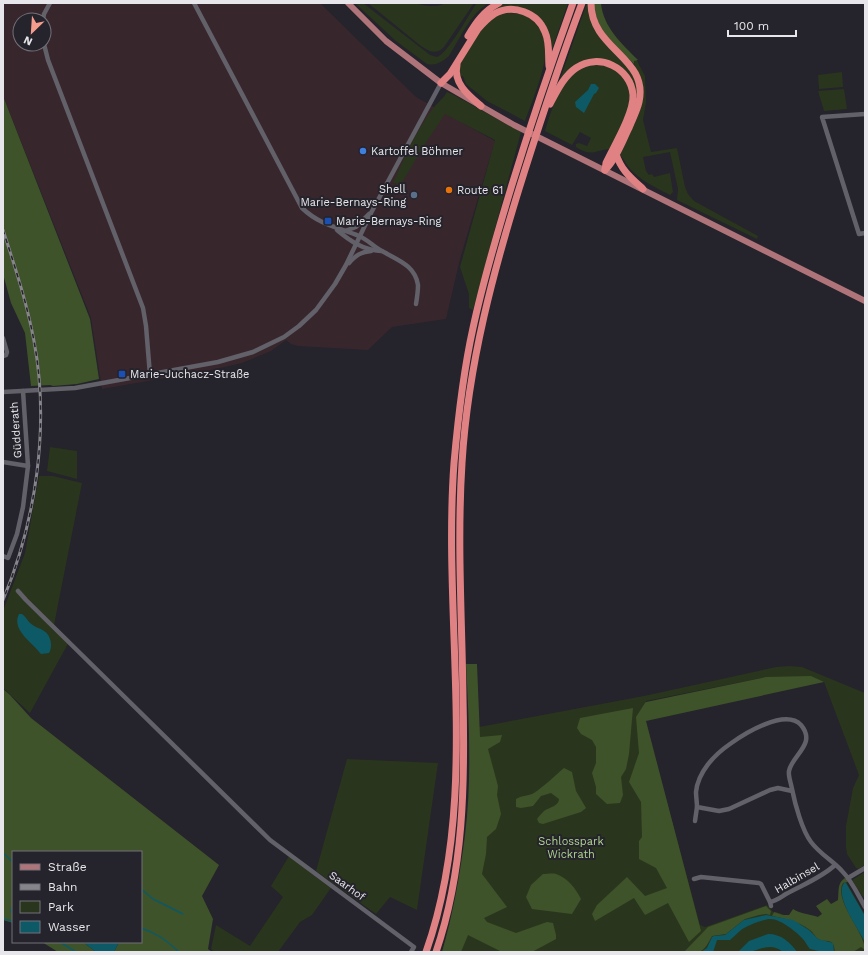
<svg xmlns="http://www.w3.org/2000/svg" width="868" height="955" viewBox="0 0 868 955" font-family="'Work Sans',sans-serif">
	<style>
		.commercial { fill: #38262d; fill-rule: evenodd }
		.green { fill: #29361d }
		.forest { fill: #3e5329 }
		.water { fill: #0e5966 }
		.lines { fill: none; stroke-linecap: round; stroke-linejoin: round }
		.stream { stroke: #0e5966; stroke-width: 1.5 }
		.minor { stroke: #626069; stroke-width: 4.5 }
		.major { stroke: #ae7479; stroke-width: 6 }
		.highway { stroke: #e08283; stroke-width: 7 }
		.rail-casing { stroke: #86858b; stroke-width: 3 }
		.rail { stroke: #25232b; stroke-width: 1.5; stroke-dasharray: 4.5; stroke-linecap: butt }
		.shop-dot { fill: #3f7fe0; stroke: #25232b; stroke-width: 1.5 }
		.food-dot { fill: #e8710a; stroke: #25232b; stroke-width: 1.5 }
		.service-dot { fill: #5c6f8a; stroke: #25232b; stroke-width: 1.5 }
		.transit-dot { fill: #1a4fb4; stroke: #25232b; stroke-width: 1.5 }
		.labels { text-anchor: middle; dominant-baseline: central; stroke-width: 4; stroke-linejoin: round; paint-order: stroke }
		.poi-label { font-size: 11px; fill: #e7e6eb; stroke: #25232b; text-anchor: start }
		.street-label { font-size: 11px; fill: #e7e6eb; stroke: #25232b }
		.park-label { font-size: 11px; fill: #aed38e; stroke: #25232b }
	</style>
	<rect width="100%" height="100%" fill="#25232b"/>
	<!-- commercial -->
	<path class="commercial" d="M3,3h317l96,94 79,44 -35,118 -14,60 -54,8 -24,23 -70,-4 -7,-2 -5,-4 -15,11 -29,12 -31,7 -109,19 -11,-71 -88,-222zM20,20h24v24h-24z"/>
	<!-- green -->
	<g class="green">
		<path d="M355,3h8l67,52 7,2c11,-4 31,-41 39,-53l2,-1h10c-18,12 -28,35 -39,53 -7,6 -13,10 -22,8l-31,-23z"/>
		<path d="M368,3h47c9,3 23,5 30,0h29l-30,44c-8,8 -14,5 -23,-1z"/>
		<polygon points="501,3 568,3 551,52 548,32 527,11 498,10 455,59 479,20"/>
		<polygon points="587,3 589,3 633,71 638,88 633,110 627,74 592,60 559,82"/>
		<path d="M504,13c16,0 26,1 35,15 1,2 4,5 5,7 8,22 -12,66 -19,86l-38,-20 -21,-17 -3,-8 -4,1v-11l15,-26 12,-16 8,-7z"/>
		<path d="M636,59l9,17 1,26 -3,18 8,32 26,-4 8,39 3,7 6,7 64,35 -1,3 -80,-39 1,-11 -8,-37 -27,5 3,14 3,4 3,-1 2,3 16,-4 3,19 -3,3c-17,-9 -36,-17 -46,-35 -2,-3 -4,-4 -4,-8 11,-22 26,-43 22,-68 -1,-9 -8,-15 -8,-23z"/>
		<path d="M591,65c5,0 13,0 18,1 7,2 13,9 16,14 14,23 -5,49 -16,69 -17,2 -16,8 -33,-2v-3l3,-1 8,3 4,-8 -11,-6 -8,13 -27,-14c6,-20 15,-50 34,-62 3,-2 8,-3 12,-4z"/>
		<polygon points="842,72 843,87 819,89 818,75"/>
		<polygon points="844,89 847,109 824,111 818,91"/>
		<path d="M447,92l5,2 69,38 -48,178 -4,-2v-14l-9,-27 35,-127 -50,-26 -18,27 -26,43 -8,-1c11,-24 22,-50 38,-72 5,-7 12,-12 16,-19z"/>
		<polygon points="50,447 77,451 77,479 47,471"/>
		<polygon points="39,476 53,476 82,483 54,625 70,640 30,713 3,688 3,611 25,553"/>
		<polygon points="789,666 802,667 865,693 865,865 858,869 856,868 847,854 846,847 846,826 853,788 859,775 824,682 766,677 646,701 645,721 700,925 705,927 767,905 774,913 776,912 808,923 826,911 841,923 841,883 845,880 865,915 865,952 442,952 456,904 470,815 473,743 479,727 644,696 776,667"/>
		<polygon points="347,759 438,763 417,910 390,897 376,914 316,871"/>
		<polygon points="289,856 331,888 312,915 300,922 278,952 214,952 211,949 216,925 250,946 283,897 271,886"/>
		<polygon points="865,872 865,896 863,897 852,880"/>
	</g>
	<!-- forest -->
	<g class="forest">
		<path d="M594,3h7c2,24 21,41 37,57l-4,1v3c-18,-17 -39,-34 -40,-61z"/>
		<polygon points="3,96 90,319 99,379 77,384 53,386 50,385 31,386 25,333 11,303 3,274"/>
		<path d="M466,664h11l3,73 22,-2 -2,7 -12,7 10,37 -1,9 4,19 -5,15 -9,8 -1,17 -4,20 25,33 -23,11 3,4 29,11 31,-11 6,1 3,12v4l-24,13h-30l-34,-17 -7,17h-19c11,-38 18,-77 23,-117 7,-56 4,-114 1,-171z"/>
		<polygon points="811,676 824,682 646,721 701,931 689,942 668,903 645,915 634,898 595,921 592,914 597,905 627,877 645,896 667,888 656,868 639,859 639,841 642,837 641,802 629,782 639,753 636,717 645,703 646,702 766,677"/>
		<polygon points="3,689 10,695 31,718 219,865 202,896 213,919 208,949 212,952 114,952 119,942 141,942 141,852 13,852 13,923 3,920"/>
		<polygon points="633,708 629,754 626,769 621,777 623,795 620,803 607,804 596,794 596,787 592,773 596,763 596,747 592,740 581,734 577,728 580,718"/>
		<path d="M564,768l8,4 4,19 10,17 -5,4 -38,12 -4,-1 -2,-4c2,-3 5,-6 7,-8 6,-4 15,-5 15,-12l-8,-6 -10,3 -8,10 -12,2 -5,-1v-8c7,-4 12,-3 18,-6 8,-5 23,-19 30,-25z"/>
		<path d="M543,874c4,0 10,-1 13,0 12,4 20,15 25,25l-9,15 -40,-5 -6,-12 5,-12z"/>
		<path d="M845,878l3,4 -5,1c-10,17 22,49 22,67l-4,-3 -8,5h-18c-2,-16 -6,-8 -17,-13 -3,-2 -5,-7 -8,-9 -12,-9 -24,-11 -38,-14l2,-4 9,3h6l4,-6c8,5 17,5 25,8l4,-3 -6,-8 11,-7 4,5 7,-4c1,-9 -1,-17 7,-22z"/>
		<path d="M766,906l5,5 -1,4 -4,-1 -7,1 -14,4 -19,15 -14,2c-9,17 -9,16 -28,16l24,-25z"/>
		<polygon points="42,942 83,942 96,952 58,952"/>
	</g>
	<!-- water -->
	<g class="water">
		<polygon points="591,84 595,84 599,88 596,93 594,94 584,113 576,107 575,102 588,90"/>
		<path d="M19,614h3c4,3 5,6 8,9 4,4 10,5 14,8 7,4 9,16 5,22l-8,1c-8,-11 -30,-24 -22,-40z"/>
		<path d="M844,883h2l19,33v26c-6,-12 -31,-46 -21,-59z"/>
		<path d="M766,915l27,5 16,10 9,9 15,4 1,9h-11l-13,-3c-3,-3 -4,-7 -7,-10 -6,-7 -24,-21 -33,-20 -7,0 -24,7 -29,11 -4,3 -7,7 -11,10h-13l-4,12h-12l6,-4 5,-11 2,-1 11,-1 19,-15z"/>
		<path d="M768,934c13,0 22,8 29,18h-14c-10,-9 -21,-4 -33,0 -3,1 -8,0 -12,0l11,-11z"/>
		<polygon points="83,942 119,942 114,952 96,952"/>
	</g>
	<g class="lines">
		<!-- stream -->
		<g class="stream">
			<polyline points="3,853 13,862"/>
			<polyline points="141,889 153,899 183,914"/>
			<polyline points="13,906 11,911 13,914"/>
			<polyline points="3,919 13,921"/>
			<path d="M141,928c16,5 26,13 38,24"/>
			<polyline points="60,942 76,952"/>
		</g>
		<!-- minor -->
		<g class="minor">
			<path d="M194,3l108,205c18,17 35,19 57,28 8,3 15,11 23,15 15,9 33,14 36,34 0,6 -1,13 -2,19"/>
			<polyline points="43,20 44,14 50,3"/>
			<polyline points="44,44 48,60 143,308 146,326 150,375"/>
			<polyline points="865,114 822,117 859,234 865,233"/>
			<path d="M337,230c13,11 26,20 44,21"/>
			<polyline points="345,231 356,227 369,214"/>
			<path d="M349,263c7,-8 12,-11 22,-12"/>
			<polyline points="3,338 7,352 6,355 3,356"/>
			<polyline points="3,392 75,388 218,362 253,352 284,337 299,326 316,310 335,284 346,265 371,213 441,83"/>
			<polyline points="3,462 28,466"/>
			<polyline points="3,556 8,558 17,534 23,507 28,466 23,391"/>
			<polyline points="18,591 26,600 270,840 414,947 411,952"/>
			<path d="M792,791l-14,-3 -8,2 -41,19 -10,2 -22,-4c0,-5 -1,-10 -1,-15 2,-20 18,-37 34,-48 14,-10 55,-36 71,-19 16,19 -9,30 -12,46 -1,5 2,12 3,18 3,15 10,41 19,53 9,12 22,19 31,29 10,10 16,24 23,36"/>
			<polyline points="695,821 697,807"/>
			<polyline points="848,878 865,868"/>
			<polyline points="694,879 701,877 759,883 761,884 770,902"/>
			<path d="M771,906l-1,-4c6,-1 11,-5 16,-8 16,-9 35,-16 49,-29"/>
		</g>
		<!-- major -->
		<polyline class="major" points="348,3 386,41 441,83 514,125 865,301"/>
		<!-- highway -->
		<g class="highway">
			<path d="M591,3c0,47 58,54 48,99 -2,9 -7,18 -10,26 -7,14 -13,31 -24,42"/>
			<path d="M468,36c8,-14 16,-25 31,-33"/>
			<path d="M457,65c-4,18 11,30 24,41"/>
			<path d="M441,83l9,-9 28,-45c5,-6 10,-11 16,-15 19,-11 44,-1 51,18 5,11 3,23 4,34"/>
			<path d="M550,104c7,-13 14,-28 26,-36 23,-16 55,0 57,27 1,18 -19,51 -27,68l-1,7"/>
			<path d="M616,154c5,16 15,24 27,35"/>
			<path d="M426,952c55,-156 16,-327 28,-489 4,-45 9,-90 19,-135 10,-47 24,-94 38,-140 19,-62 40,-124 62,-185"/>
			<path d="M436,952c28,-82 29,-169 27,-255 -1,-78 -6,-156 -1,-234 6,-99 32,-195 62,-290 18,-57 37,-114 58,-170"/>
		</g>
		<defs>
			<path id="rail" d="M3,230c12,37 24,73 31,111 16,85 2,180 -31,259"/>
		</defs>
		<!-- rail casing -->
		<use href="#rail" class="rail-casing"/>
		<!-- rail -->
		<use href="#rail" class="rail"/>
	</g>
	<!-- markers -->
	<circle class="shop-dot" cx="363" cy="151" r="4"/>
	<circle class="food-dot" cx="449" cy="190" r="4"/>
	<circle class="service-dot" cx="414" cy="195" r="4"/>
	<g class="transit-dot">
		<rect x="324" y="217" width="8" height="8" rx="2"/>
		<rect x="118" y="370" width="8" height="8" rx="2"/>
	</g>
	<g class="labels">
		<!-- poi labels -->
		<g class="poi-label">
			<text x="371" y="151">Kartoffel Böhmer</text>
			<text x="406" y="189" text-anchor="end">Shell<tspan x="406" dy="13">Marie-Bernays-Ring</tspan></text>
			<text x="457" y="190">Route 61</text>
			<text x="336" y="221">Marie-Bernays-Ring</text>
			<text x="130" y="374">Marie-Juchacz-Straße</text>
		</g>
		<!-- street labels -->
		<g class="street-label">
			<text transform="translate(16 430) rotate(-94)">Güdderath</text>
			<text transform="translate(797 878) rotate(-30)">Halbinsel</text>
			<text transform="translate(347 886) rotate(36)">Saarhof</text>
		</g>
		<!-- park labels -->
		<g class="park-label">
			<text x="571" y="841">Schlosspark<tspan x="571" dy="13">Wickrath</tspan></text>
		</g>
	</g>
	<!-- border -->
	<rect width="868" height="955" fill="none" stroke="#e7e6eb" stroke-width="8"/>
	<!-- legend -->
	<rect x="12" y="851" width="130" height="92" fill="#25232b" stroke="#737178"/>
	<rect x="20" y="864" width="20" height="6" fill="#ae7479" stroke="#737178"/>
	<text x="48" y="871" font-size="12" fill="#e7e6eb">Straße</text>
	<rect x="20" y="884" width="20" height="6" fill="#86858b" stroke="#737178"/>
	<text x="48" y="891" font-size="12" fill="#e7e6eb">Bahn</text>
	<rect x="20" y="901" width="20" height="12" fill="#29361d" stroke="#737178"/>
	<text x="48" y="911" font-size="12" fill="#e7e6eb">Park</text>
	<rect x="20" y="921" width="20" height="12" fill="#0e5966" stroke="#737178"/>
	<text x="48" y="931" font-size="12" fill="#e7e6eb">Wasser</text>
	<!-- north arrow -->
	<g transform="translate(32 32) rotate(205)"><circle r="19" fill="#25232b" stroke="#737178"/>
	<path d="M0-3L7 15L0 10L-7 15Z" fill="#f49d8d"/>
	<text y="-6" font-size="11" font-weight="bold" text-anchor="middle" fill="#e7e6eb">N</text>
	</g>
	<!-- scale -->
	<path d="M728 30v6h68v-6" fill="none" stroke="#e7e6eb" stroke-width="2"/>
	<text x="734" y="30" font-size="12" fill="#e7e6eb" stroke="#25232b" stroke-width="3" paint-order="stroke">100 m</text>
</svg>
